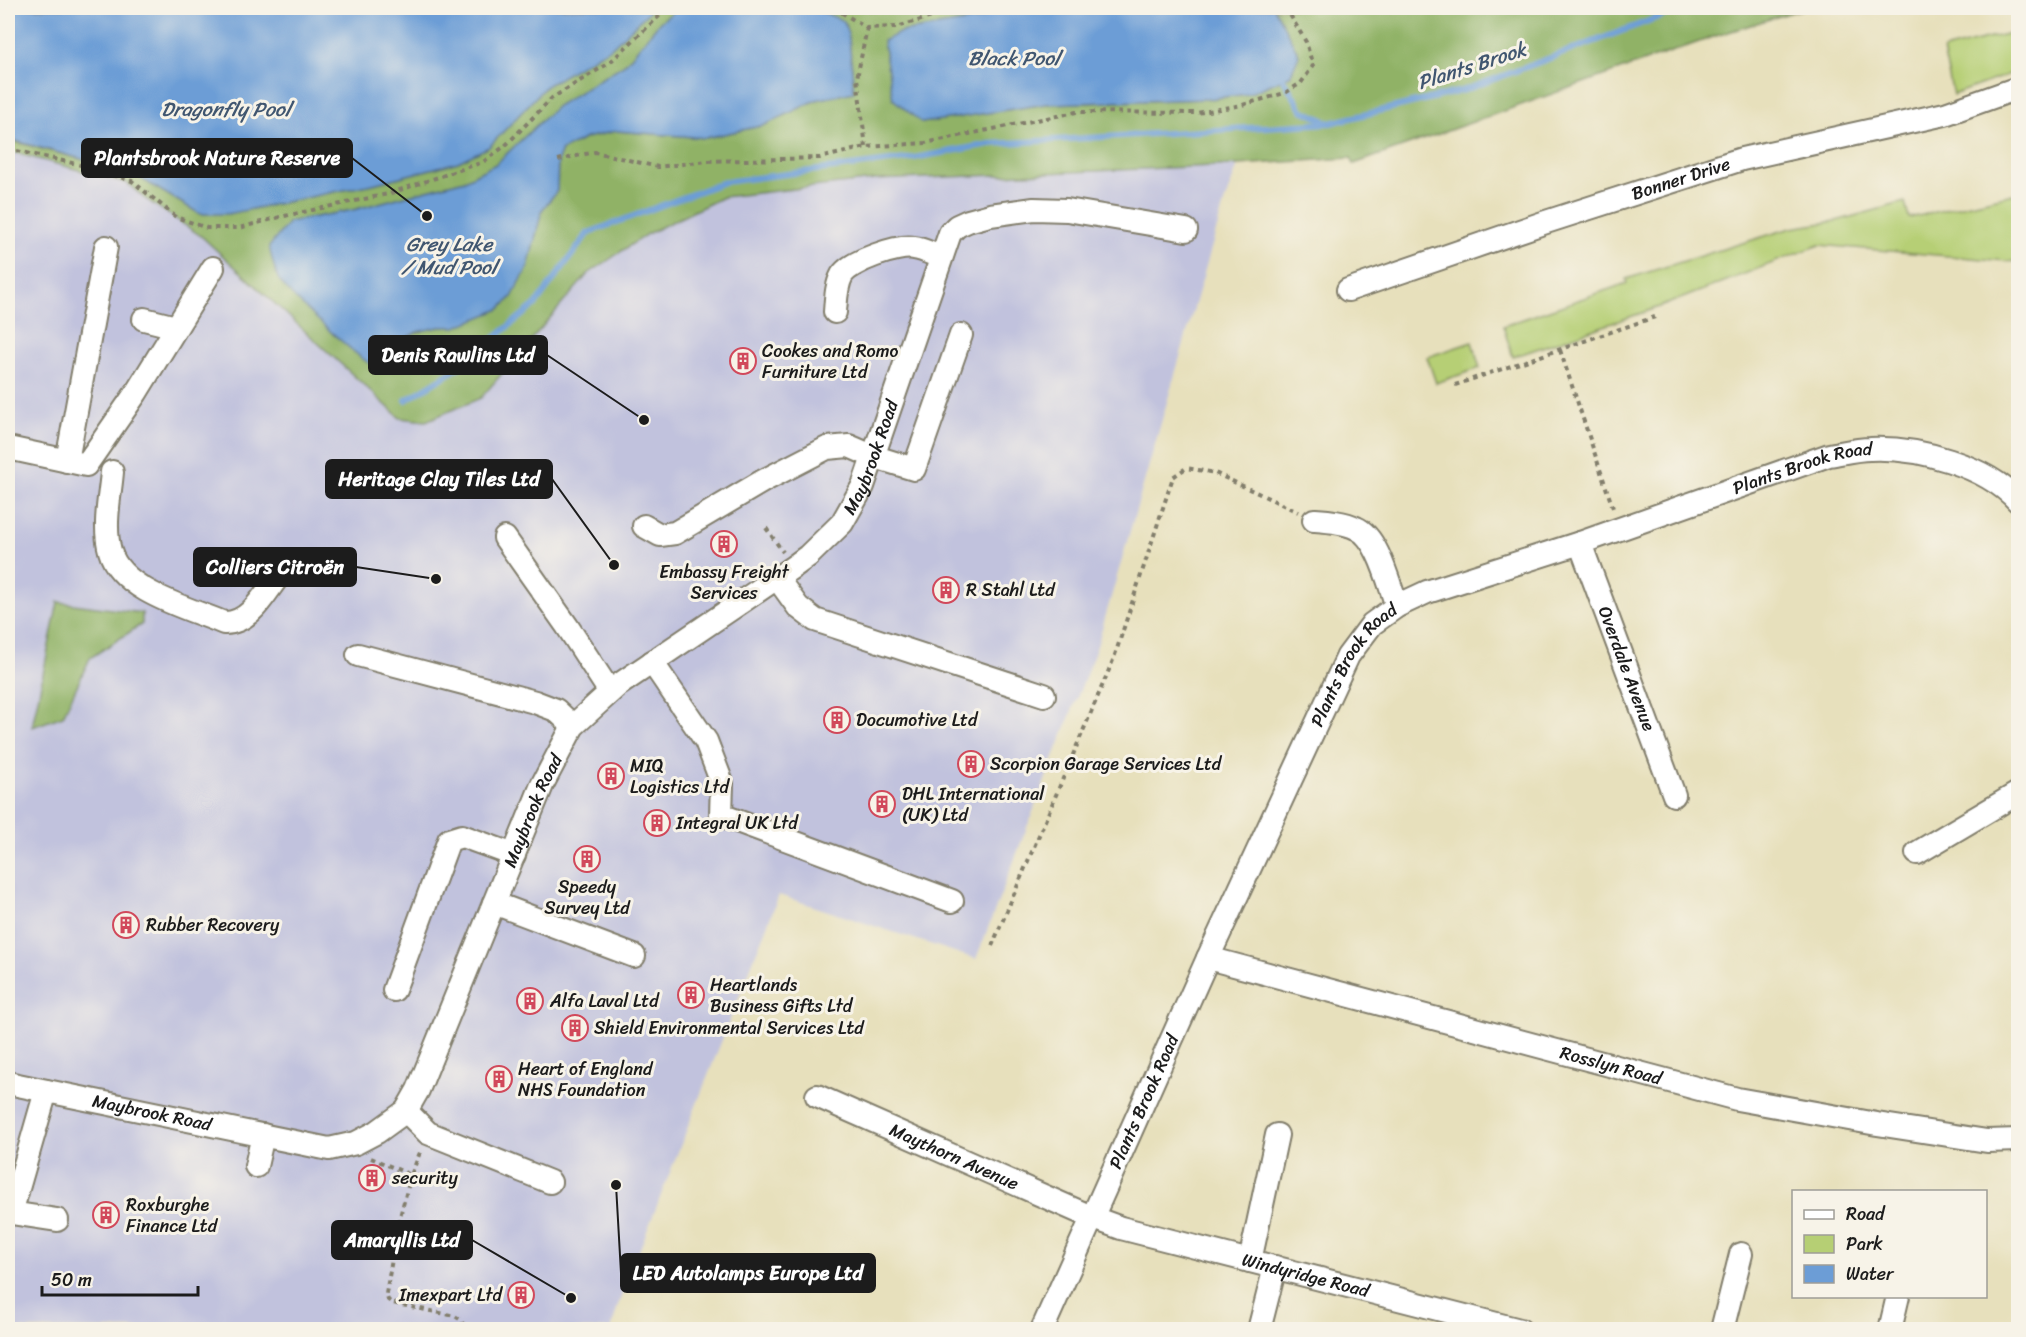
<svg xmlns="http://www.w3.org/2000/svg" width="2026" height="1337" viewBox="0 0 2026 1337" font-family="Sriracha,sans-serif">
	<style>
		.industrial { fill: #c1c2dd }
		.green { fill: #b6cf74; stroke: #697648; stroke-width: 1.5 }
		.forest { fill: #90b266; stroke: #566741; stroke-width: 1.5 }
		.water { fill: #6c9dd6; stroke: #445c79; stroke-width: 1.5 }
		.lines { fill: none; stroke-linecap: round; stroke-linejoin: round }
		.stream { stroke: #6c9dd6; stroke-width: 6 }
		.minor-casing { stroke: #827e6c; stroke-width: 26 }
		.path { stroke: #827e6c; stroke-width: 4; stroke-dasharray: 4.5 4.5; stroke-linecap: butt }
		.minor { stroke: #fff; stroke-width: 22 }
		.labels { text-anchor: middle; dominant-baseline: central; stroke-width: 6; stroke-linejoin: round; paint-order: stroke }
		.street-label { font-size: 18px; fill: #1c1c1c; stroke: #f7f3e8 }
		.poi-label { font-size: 18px; fill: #1c1c1c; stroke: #f7f3e8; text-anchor: start }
		.water-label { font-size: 20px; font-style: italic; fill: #405670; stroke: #f7f3e8 }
		.leader { fill: none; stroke: #1c1c1c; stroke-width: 2 }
		.callout-dot { fill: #1c1c1c; stroke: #f7f3e8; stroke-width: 2 }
		.callout { fill: #1c1c1c; stroke: #1c1c1c; stroke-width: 2 }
		.callout-label { font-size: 20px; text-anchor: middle; font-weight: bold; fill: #fff }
	</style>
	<rect width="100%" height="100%" fill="#f7f3e8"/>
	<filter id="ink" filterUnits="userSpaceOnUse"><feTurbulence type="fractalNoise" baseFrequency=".0167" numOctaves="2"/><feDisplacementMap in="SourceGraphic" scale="12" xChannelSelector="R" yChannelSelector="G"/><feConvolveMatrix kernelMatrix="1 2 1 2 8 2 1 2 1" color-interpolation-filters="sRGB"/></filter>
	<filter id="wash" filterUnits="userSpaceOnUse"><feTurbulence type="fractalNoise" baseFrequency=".008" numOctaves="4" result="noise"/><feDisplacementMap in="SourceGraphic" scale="24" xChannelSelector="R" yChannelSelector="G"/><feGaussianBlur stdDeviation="1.35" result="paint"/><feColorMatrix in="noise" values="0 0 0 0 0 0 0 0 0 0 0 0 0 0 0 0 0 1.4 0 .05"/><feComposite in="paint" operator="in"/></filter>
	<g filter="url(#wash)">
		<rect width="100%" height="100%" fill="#e7e0bc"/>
		<!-- industrial -->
		<polygon class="industrial" points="8,151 127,183 144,198 201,236 399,418 481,397 588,274 647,234 724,197 875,180 1238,165 1225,200 1097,646 976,959 779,895 619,1302 611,1329 8,1329"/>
		<!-- green -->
		<g class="green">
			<polygon points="2018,31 2018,71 1953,95 1943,50"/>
			<polygon points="2018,193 2018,262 1819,245 1662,306 1513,357 1503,326 1627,283 1626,279 1791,228 1836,221 1905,202 1909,218"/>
			<polygon points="1472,342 1480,368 1436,383 1427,357"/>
		</g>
		<!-- forest -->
		<g class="forest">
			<path d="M653,8h26l-19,14 -35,42 -68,42 -61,58 -31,16 -112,30 -64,12 31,98 14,15 74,24 -8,-17c20,-12 33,-16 56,-15l72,-60 14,-57 15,-19 1,-31 4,-10 24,-12 30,-7 90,7 59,-13 51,-25 38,-8 -5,-54 -5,-16 -31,-14h50l8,3 22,-3h110l-26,12 -76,12 21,91 124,-19 162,-5 40,-5 42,-18 9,-21 -25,-47h531l-86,27 -365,129 -3,-6 -113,7 -363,15 -152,17 -76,37 -59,40 -107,124 -55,23 -26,-3 -199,-182 -57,-38 -17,-15 -119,-32v-11l122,32 70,42 28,-1 145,-29 85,-22 31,-15 57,-61 66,-39z"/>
			<polygon points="58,602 142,613 142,624 90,658 63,716 32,727"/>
		</g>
		<!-- water -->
		<g class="water">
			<polygon points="13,8 653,8 612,47 546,86 489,147 458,162 373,184 228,214 200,214 130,172 8,139 8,13"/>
			<path d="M679,8h134l31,13 5,17 5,54 -38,8 -51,25 -59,13 -90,-7 -30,7 -24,12 -4,10 -1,31 -15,19 -14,57 -16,30 -12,12 -44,18h-17l-22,5 -17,9 8,18c-10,7 -17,12 -30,9 -12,-2 -94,-77 -100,-90 -4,-9 -6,-21 -9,-31l20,-25 64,-12 112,-30 31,-16 61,-58 68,-42 35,-42z"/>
			<polygon points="1003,8 1274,8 1299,55 1290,76 1248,94 1208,99 1046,104 922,123 893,99 883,41 901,32 977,20"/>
		</g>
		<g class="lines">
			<!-- stream -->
			<g class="stream">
				<polyline points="1283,79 1302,110 1330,123 1465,90 1683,8"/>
				<polyline points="406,400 455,370 536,304 588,233 724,182 914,158 990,144 1330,123"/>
			</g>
		</g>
	</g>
	<g filter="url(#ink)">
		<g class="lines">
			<defs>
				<g id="minor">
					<path id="s1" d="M1348,290l198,-68 196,-63 203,-45 73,-26"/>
					<path d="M835,312c1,-12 1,-26 7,-37 9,-14 56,-30 72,-27 9,1 18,6 26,9"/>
					<polyline points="144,319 176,327"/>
					<polyline points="8,448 82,464"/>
					<polyline points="67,461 106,247"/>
					<polyline points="86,465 136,393 213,268"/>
					<path d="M112,472c-2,24 -9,54 -2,79 11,40 78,57 114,72 25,1 40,-28 53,-45"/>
					<path d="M1314,520c14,1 30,2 42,8 22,9 33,57 41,78"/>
					<polyline points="644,526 660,535 675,533 763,481 827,448 849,446 872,456 914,469 961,335"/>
					<polyline points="505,538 567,626 610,692"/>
					<path id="s2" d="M1580,543l94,252"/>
					<polyline points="777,578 798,607 815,620 1044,695"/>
					<polyline points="358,655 535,702 556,710 573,726"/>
					<polyline points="652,662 706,741 722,783 721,815 952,901"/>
					<polyline points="1917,853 2018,793"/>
					<polyline points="494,903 634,956"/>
					<path id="s3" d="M1208,958l529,141 140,25 110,17 31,-1"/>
					<polyline points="394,990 449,840 462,836 514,855"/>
					<path id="s4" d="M8,1083l321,66 27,-6 21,-11 29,-21 12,-21 124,-305 31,-59 44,-40 176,-119 15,-11 34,-33 21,-37 87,-253 7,-7 11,-5 22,-6 44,-6 33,1 119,20"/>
					<polyline points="46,1091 11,1213 57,1220"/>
					<path id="s5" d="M817,1096l274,121 30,11 399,102"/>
					<polyline points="406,1111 428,1133 550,1182"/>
					<polyline points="256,1166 263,1135"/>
					<polyline points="1250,1261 1277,1135"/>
					<path id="s6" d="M1042,1330l166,-372 140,-302 24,-32 25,-18 30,-14 153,-49 249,-88c13,-2 27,-6 41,-6 48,-2 115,16 148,52"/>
					<polyline points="1259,1330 1275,1267"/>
					<polyline points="1722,1330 1741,1254"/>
					<polyline points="1890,1330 1898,1296"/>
				</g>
			</defs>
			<!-- minor casing -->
			<use href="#minor" class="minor-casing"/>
			<!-- path -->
			<g class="path">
				<polyline points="834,8 867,28 896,27 964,8"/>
				<polyline points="866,147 857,78 867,28"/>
				<polyline points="8,149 77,164 132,181 176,217 207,228 239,228 280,217 388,194 483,162 505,146 552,98 609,63 668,8"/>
				<polyline points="558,160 595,152 658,167 707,161 820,158 866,147 925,143 1076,112 1197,113 1242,105 1285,93 1301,83 1313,66 1306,42 1286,8"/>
				<polyline points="1560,350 1614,511"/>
				<polyline points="1455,385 1655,317"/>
				<polyline points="766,528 783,552"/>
				<polyline points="992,946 1114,658 1173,477 1186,468 1215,473 1298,512"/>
				<polyline points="371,1158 411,1175 421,1150"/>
				<polyline points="411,1175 398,1224 386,1294 388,1300 392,1303 455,1316 461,1320 466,1330"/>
			</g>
			<!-- minor -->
			<use href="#minor" class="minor"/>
		</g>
	</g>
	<!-- icons -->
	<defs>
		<symbol id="building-ring" viewBox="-11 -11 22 22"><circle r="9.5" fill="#f7f3e8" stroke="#d1495b" stroke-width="1.5"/><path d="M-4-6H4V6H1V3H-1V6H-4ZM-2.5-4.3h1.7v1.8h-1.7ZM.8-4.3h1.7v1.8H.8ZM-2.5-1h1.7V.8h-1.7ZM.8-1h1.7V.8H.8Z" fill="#d1495b"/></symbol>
	</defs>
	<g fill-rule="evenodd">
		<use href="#building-ring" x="728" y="346" width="30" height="30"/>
		<use href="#building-ring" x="709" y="529" width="30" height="30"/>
		<use href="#building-ring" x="931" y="575" width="30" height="30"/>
		<use href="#building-ring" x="822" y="705" width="30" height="30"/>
		<use href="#building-ring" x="956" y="749" width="30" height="30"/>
		<use href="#building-ring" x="596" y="761" width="30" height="30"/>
		<use href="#building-ring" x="867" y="789" width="30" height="30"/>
		<use href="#building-ring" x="642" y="808" width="30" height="30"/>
		<use href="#building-ring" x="572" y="844" width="30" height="30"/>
		<use href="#building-ring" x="111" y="910" width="30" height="30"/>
		<use href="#building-ring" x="676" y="980" width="30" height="30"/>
		<use href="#building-ring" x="515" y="986" width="30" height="30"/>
		<use href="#building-ring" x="560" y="1013" width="30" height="30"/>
		<use href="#building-ring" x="484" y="1064" width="30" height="30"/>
		<use href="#building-ring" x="357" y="1163" width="30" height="30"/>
		<use href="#building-ring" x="91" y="1200" width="30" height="30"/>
		<use href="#building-ring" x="506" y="1280" width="30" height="30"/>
	</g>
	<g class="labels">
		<!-- street labels -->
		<g class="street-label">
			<text stroke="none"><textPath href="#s1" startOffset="351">Bonner Drive</textPath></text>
			<text stroke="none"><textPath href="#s4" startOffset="1245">Maybrook Road</textPath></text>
			<text stroke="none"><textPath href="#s6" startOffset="1240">Plants Brook Road</textPath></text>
			<text stroke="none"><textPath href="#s6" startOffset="736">Plants Brook Road</textPath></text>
			<text stroke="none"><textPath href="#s2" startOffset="134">Overdale Avenue</textPath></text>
			<text stroke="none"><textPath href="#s4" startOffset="741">Maybrook Road</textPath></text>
			<text stroke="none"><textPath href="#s3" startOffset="417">Rosslyn Road</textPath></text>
			<text stroke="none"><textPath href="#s6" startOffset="250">Plants Brook Road</textPath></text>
			<text stroke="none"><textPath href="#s4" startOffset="147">Maybrook Road</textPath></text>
			<text stroke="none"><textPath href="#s5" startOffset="150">Maythorn Avenue</textPath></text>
			<text stroke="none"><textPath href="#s5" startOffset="522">Windyridge Road</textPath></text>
		</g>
		<!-- poi labels -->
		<g class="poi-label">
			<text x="762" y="351">Cookes and Romo<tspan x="762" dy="21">Furniture Ltd</tspan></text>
			<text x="724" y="572" text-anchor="middle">Embassy Freight<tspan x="724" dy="21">Services</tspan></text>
			<text x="966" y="590">R Stahl Ltd</text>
			<text x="856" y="720">Documotive Ltd</text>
			<text x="990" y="764">Scorpion Garage Services Ltd</text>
			<text x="630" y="766">MIQ<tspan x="630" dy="21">Logistics Ltd</tspan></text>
			<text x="902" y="794">DHL International<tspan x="902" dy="21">(UK) Ltd</tspan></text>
			<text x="676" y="823">Integral UK Ltd</text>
			<text x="587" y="887" text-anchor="middle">Speedy<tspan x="587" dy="21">Survey Ltd</tspan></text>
			<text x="146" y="925">Rubber Recovery</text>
			<text x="710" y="985">Heartlands<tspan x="710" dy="21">Business Gifts Ltd</tspan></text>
			<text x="550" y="1001">Alfa Laval Ltd</text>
			<text x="594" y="1028">Shield Environmental Services Ltd</text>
			<text x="518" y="1069">Heart of England<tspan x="518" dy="21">NHS Foundation</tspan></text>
			<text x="392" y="1178">security</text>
			<text x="126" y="1205">Roxburghe<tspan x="126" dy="21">Finance Ltd</tspan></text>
			<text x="502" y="1295" text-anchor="end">Imexpart Ltd</text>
		</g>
		<!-- water labels -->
		<g class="water-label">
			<text x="1014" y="58">Black Pool</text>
			<text transform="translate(1472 66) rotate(-18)">Plants Brook</text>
			<text x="226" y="109">Dragonfly Pool</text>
			<text x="449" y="244">Grey Lake<tspan x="449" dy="23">/ Mud Pool</tspan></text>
		</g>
	</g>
	<!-- callouts -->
	<path class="leader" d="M427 216L352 158M644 420L547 355M614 565L552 479M436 579L356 567M571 1298L472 1240M616 1185L621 1273"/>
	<g class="callout-dot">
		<circle cx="427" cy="216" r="6"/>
		<circle cx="644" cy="420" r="6"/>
		<circle cx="614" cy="565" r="6"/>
		<circle cx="436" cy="579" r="6"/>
		<circle cx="571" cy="1298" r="6"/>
		<circle cx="616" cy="1185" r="6"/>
	</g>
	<g class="callout">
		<rect x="82" y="139" width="270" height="38" rx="6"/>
		<rect x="369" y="336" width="178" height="38" rx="6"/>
		<rect x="326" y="460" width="226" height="38" rx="6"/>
		<rect x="194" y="548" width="162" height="38" rx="6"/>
		<rect x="332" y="1221" width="140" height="38" rx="6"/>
		<rect x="621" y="1254" width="254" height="38" rx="6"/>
	</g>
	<g class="callout-label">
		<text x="217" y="165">Plantsbrook Nature Reserve</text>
		<text x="458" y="362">Denis Rawlins Ltd</text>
		<text x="439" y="486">Heritage Clay Tiles Ltd</text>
		<text x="275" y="574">Colliers Citroën</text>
		<text x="402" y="1247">Amaryllis Ltd</text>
		<text x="748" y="1280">LED Autolamps Europe Ltd</text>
	</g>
	<!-- margin -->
	<rect width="2026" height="1337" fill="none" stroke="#f7f3e8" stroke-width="30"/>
	<!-- legend -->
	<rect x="1792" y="1190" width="195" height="108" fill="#f7f3e8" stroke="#9f9d96" stroke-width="1.5"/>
	<rect x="1804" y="1210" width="30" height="9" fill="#ffffff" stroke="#9f9d96" stroke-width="1.5"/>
	<text x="1846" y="1220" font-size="18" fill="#1c1c1c">Road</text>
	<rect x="1804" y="1235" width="30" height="18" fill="#b6cf74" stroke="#9f9d96" stroke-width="1.5"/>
	<text x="1846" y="1250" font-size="18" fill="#1c1c1c">Park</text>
	<rect x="1804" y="1265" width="30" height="18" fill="#6c9dd6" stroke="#9f9d96" stroke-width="1.5"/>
	<text x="1846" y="1280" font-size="18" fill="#1c1c1c">Water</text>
	<!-- scale -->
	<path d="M42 1286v9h156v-9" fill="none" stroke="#1c1c1c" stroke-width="3"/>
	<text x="51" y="1286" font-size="18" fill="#1c1c1c" stroke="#f7f3e8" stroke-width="4.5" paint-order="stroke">50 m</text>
</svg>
